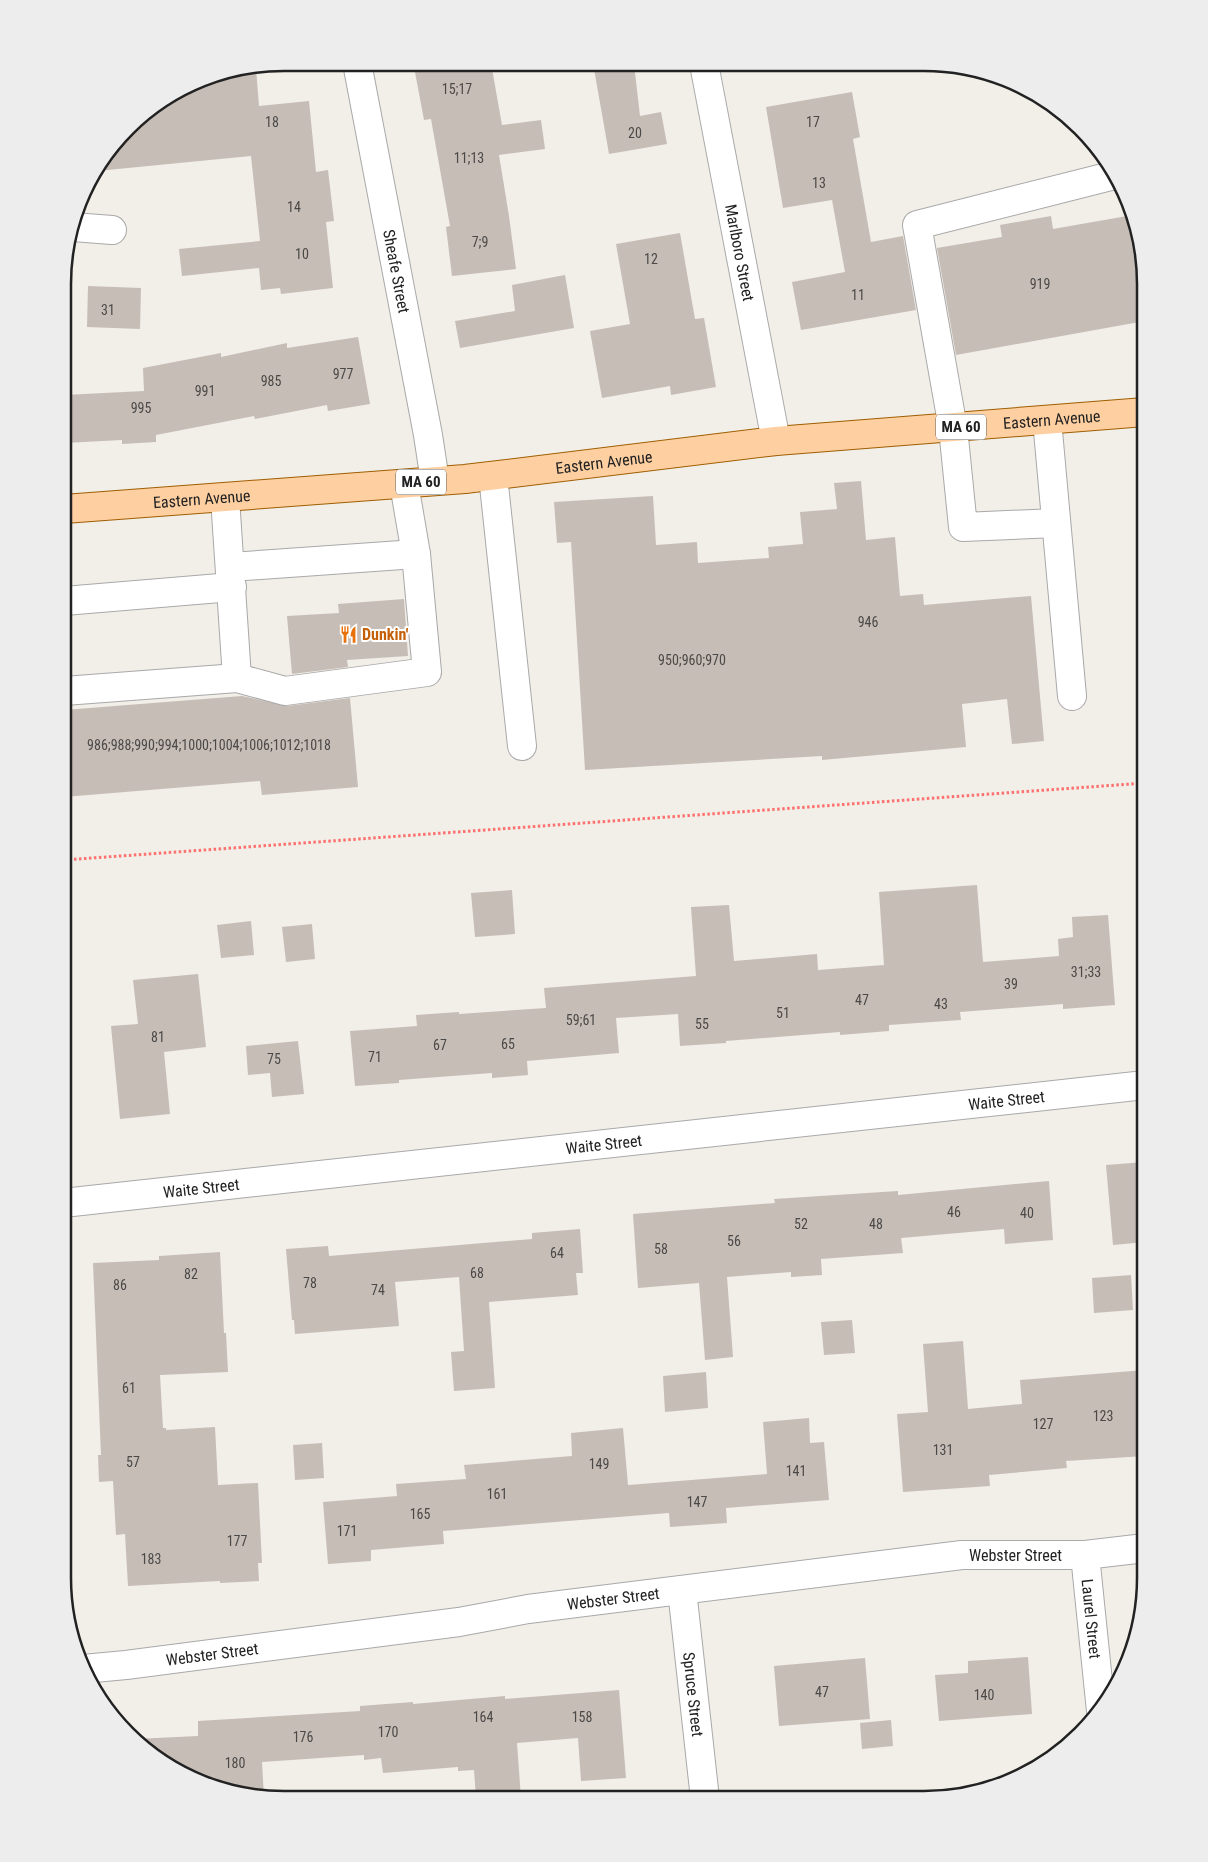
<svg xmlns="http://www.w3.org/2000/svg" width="1208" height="1862" viewBox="0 0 1208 1862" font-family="'Roboto Condensed',sans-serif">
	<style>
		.building { fill: #c7bdb7 }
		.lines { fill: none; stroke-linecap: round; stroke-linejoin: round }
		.minor-casing { stroke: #a9a9a9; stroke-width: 30 }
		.major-casing { stroke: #9f5e00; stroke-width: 30 }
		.path { stroke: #fd716e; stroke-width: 3; stroke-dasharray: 2.5 2.5; stroke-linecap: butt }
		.minor { stroke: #fff; stroke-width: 28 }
		.major { stroke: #fecfa1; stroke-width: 28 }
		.labels { text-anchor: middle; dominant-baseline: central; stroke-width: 4; stroke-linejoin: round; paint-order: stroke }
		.number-label { font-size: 14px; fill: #4b4947 }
		.shield { fill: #fff; stroke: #646464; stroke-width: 1 }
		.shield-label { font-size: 15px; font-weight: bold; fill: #222 }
		.street-label { font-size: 16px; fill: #222; stroke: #fff }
		.food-label { font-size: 16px; font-weight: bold; fill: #c56008; stroke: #fff; text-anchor: start }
		.rim { fill: none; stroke: #222; stroke-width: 2.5 }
	</style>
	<rect width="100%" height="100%" fill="#f2eee8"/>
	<!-- building -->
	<g class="building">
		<polygon points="462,63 491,63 502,125 541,120 545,149 499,155 509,216 516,269 452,276 446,227 450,226 431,119 424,120 415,72"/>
		<polygon points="593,63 634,64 640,116 661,112 667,144 609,154"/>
		<polygon points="256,68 259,106 309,101 316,172 328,170 334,221 326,222 333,288 281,294 280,288 261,290 259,268 182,276 179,249 260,241 251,156 97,171 138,118 200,79"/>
		<polygon points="852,92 860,137 853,139 871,242 903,236 916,310 801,330 792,282 845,272 832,200 783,208 766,107"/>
		<polygon points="1051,216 1053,229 1127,216 1145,321 956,355 937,248 1002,237 1000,225"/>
		<polygon points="680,233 695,319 704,318 716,387 671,395 670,386 602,398 590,331 630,324 616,244"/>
		<polygon points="565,275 574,328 460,348 455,321 515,311 512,285"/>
		<polygon points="88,286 141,288 140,329 87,327"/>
		<polygon points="358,337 370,404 328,411 327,405 255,419 254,416 156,435 156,442 122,444 122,440 64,443 64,395 144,391 143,368 221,353 221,357 287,343 287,348"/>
		<polygon points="861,481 866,540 895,537 900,596 923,594 924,605 1031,596 1044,741 1012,744 1007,699 962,704 966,747 822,760 822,756 585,770 571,542 557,543 554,502 653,496 656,545 697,542 698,563 769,558 768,547 803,544 800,512 837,509 834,483"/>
		<polygon points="404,599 408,656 347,660 348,667 292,674 287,616 339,613 338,604"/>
		<polygon points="242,696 287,706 350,698 358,787 262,795 260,781 64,797 64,710"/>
		<polygon points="977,885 983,962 1059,956 1058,939 1073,937 1072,917 1108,915 1115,1005 1063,1009 1063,1004 960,1012 961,1020 889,1025 889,1031 840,1035 840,1032 726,1041 726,1043 680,1046 678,1014 616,1018 619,1053 527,1061 528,1075 492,1078 492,1073 399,1080 399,1083 355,1086 350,1031 417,1026 416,1015 459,1012 459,1014 546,1008 544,988 696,976 691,907 729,905 734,961 817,954 818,970 884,965 879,892"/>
		<polygon points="512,890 515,934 475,937 471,893"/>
		<polygon points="251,921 254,955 221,958 217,925"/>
		<polygon points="312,924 315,959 286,962 282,927"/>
		<polygon points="198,974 206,1047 164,1052 170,1114 120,1119 111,1026 138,1024 133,980"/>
		<polygon points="298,1041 304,1094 272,1097 270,1073 248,1075 246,1046"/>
		<polygon points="1145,1162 1145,1242 1113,1245 1106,1165"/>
		<polygon points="1049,1181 1053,1240 1005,1244 1004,1229 901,1238 903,1253 821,1259 822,1275 791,1277 791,1272 727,1277 733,1357 705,1360 699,1283 638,1288 633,1214 775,1203 774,1199 898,1191 898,1195"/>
		<polygon points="580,1229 583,1273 576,1273 578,1295 489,1302 495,1388 454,1391 451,1352 464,1351 459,1277 395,1282 399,1326 295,1334 294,1320 292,1320 286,1249 328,1246 329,1256 532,1239 532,1233"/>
		<polygon points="220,1252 224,1333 226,1333 228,1372 160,1375 163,1428 166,1428 166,1430 215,1427 218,1485 258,1483 262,1563 258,1563 259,1581 220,1583 220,1581 128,1586 125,1534 116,1535 113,1481 99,1482 98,1455 101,1455 93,1263 159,1260 159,1256"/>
		<polygon points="1131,1275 1133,1310 1094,1313 1092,1278"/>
		<polygon points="852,1320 855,1353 824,1355 821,1322"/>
		<polygon points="963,1341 968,1409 1022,1404 1020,1380 1145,1370 1145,1456 1066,1461 1067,1468 989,1475 990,1486 903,1492 897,1414 928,1412 923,1344"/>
		<polygon points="706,1372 708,1408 665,1412 663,1376"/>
		<polygon points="809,1418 810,1443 824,1442 829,1500 726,1508 727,1523 670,1527 669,1513 443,1531 444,1544 371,1550 371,1561 328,1564 323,1502 397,1496 396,1484 466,1479 464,1465 572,1456 571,1433 623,1428 628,1485 767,1474 763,1422"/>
		<polygon points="322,1443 324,1478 295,1480 293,1445"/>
		<polygon points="1028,1657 1032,1714 939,1721 935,1675 968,1673 968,1661"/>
		<polygon points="865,1658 870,1719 779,1726 774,1666"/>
		<polygon points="619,1690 626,1778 581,1781 578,1738 517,1743 521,1798 476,1798 474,1770 458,1771 458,1767 383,1773 381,1758 364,1760 364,1755 262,1762 264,1798 256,1798 200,1783 150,1754 135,1739 198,1736 198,1721 360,1711 360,1706 413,1702 413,1704 505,1696 505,1699"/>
		<polygon points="891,1720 893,1746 862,1749 860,1723"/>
	</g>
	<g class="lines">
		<defs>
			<g id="minor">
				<path id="s1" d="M357,63l71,372 7,46"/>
				<path id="s2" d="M704,64l72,377"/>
				<polyline points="73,227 112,230"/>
				<polyline points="1047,420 1072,696"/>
				<polyline points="493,476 522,746"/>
				<polyline points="225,498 237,678"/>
				<polyline points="1056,523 963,527 953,428 917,225 1115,175"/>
				<polyline points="231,567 416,554"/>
				<polyline points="64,601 232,587"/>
				<polyline points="64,691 237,678 285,691 427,672 416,554 404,484"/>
				<path id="s3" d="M63,1203l1082,-118"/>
				<path id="s4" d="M1085,1555l16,156"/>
				<path id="s5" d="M682,1590l23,209"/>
				<path id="s6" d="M83,1669l43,-4 333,-43 69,-13 434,-54h123l60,-7"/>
			</g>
			<g id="major">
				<path id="s7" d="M64,509l401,-30 311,-38 369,-29"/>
			</g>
		</defs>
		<!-- minor casing -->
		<use href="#minor" class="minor-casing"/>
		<!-- major casing -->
		<use href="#major" class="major-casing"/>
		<!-- path -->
		<polyline class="path" points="64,860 1145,783"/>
		<!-- minor -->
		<use href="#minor" class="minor"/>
		<!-- major -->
		<use href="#major" class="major"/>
	</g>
	<!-- icons -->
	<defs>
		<symbol id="restaurant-bare" viewBox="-9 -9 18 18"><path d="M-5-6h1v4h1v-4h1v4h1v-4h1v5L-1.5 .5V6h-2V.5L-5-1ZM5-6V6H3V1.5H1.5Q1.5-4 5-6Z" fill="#e8710a" stroke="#fff" stroke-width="2.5" paint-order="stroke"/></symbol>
	</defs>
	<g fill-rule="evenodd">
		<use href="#restaurant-bare" x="336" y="622" width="25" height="25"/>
	</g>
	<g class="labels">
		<!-- number labels -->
		<g class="number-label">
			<text x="457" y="89">15;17</text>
			<text x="272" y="122">18</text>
			<text x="813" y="122">17</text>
			<text x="635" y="133">20</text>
			<text x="469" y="158">11;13</text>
			<text x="819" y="183">13</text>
			<text x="294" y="207">14</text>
			<text x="480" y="242">7;9</text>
			<text x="302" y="254">10</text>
			<text x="651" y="259">12</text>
			<text x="1040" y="284">919</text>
			<text x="858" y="295">11</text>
			<text x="108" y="310">31</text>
			<text x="343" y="374">977</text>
			<text x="271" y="381">985</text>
			<text x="205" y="391">991</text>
			<text x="141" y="408">995</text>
			<text x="868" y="622">946</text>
			<text x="692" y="660">950;960;970</text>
			<text x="209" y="745">986;988;990;994;1000;1004;1006;1012;1018</text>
			<text x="1086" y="972">31;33</text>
			<text x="1011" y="984">39</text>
			<text x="862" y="1000">47</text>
			<text x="941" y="1004">43</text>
			<text x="783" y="1013">51</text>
			<text x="581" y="1020">59;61</text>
			<text x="702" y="1024">55</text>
			<text x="158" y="1037">81</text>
			<text x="508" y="1044">65</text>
			<text x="440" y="1045">67</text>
			<text x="375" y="1057">71</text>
			<text x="274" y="1059">75</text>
			<text x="954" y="1212">46</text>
			<text x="1027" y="1213">40</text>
			<text x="801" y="1224">52</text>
			<text x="876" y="1224">48</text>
			<text x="734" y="1241">56</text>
			<text x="661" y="1249">58</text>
			<text x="557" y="1253">64</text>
			<text x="477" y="1273">68</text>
			<text x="191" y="1274">82</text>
			<text x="310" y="1283">78</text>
			<text x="120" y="1285">86</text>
			<text x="378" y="1290">74</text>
			<text x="129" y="1388">61</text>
			<text x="1103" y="1416">123</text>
			<text x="1043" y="1424">127</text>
			<text x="943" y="1450">131</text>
			<text x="133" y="1462">57</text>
			<text x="599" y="1464">149</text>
			<text x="796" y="1471">141</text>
			<text x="497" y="1494">161</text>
			<text x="697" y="1502">147</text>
			<text x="420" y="1514">165</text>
			<text x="347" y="1531">171</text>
			<text x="237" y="1541">177</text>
			<text x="151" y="1559">183</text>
			<text x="822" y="1692">47</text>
			<text x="984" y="1695">140</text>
			<text x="483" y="1717">164</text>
			<text x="582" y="1717">158</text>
			<text x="388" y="1732">170</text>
			<text x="303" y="1737">176</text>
			<text x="235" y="1763">180</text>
		</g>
		<!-- shield labels -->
		<g class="shield">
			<rect x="936" y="414.5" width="50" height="25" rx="4"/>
			<rect x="396" y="469.5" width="50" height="25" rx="4"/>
		</g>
		<g class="shield-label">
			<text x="961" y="427">MA 60</text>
			<text x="421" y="482">MA 60</text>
		</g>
		<!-- street labels -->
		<g class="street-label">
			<text stroke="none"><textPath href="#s2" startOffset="192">Marlboro Street</textPath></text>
			<text stroke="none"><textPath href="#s1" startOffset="212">Sheafe Street</textPath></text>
			<text stroke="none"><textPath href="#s7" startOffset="992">Eastern Avenue</textPath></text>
			<text stroke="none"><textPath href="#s7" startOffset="542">Eastern Avenue</textPath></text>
			<text stroke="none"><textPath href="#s7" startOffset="138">Eastern Avenue</textPath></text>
			<text stroke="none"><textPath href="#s3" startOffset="949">Waite Street</textPath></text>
			<text stroke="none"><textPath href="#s3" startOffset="544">Waite Street</textPath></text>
			<text stroke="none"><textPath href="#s3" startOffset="139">Waite Street</textPath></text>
			<text stroke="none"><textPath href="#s6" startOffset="940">Webster Street</textPath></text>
			<text stroke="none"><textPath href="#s6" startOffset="535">Webster Street</textPath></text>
			<text stroke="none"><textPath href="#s4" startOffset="64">Laurel Street</textPath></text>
			<text stroke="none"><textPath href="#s6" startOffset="130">Webster Street</textPath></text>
			<text stroke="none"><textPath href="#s5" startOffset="105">Spruce Street</textPath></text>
		</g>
		<!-- food labels -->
		<g class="food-label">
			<text x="362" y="634">Dunkin'</text>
		</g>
	</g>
	<!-- crop -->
	<path d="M0 0H1208V1862H0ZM284 71H924A213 213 0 0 1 1137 284V1578A213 213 0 0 1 924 1791H284A213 213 0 0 1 71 1578V284A213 213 0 0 1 284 71Z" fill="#ededed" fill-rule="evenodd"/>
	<path class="rim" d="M284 71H924A213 213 0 0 1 1137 284V1578A213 213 0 0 1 924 1791H284A213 213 0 0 1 71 1578V284A213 213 0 0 1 284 71Z"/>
</svg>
